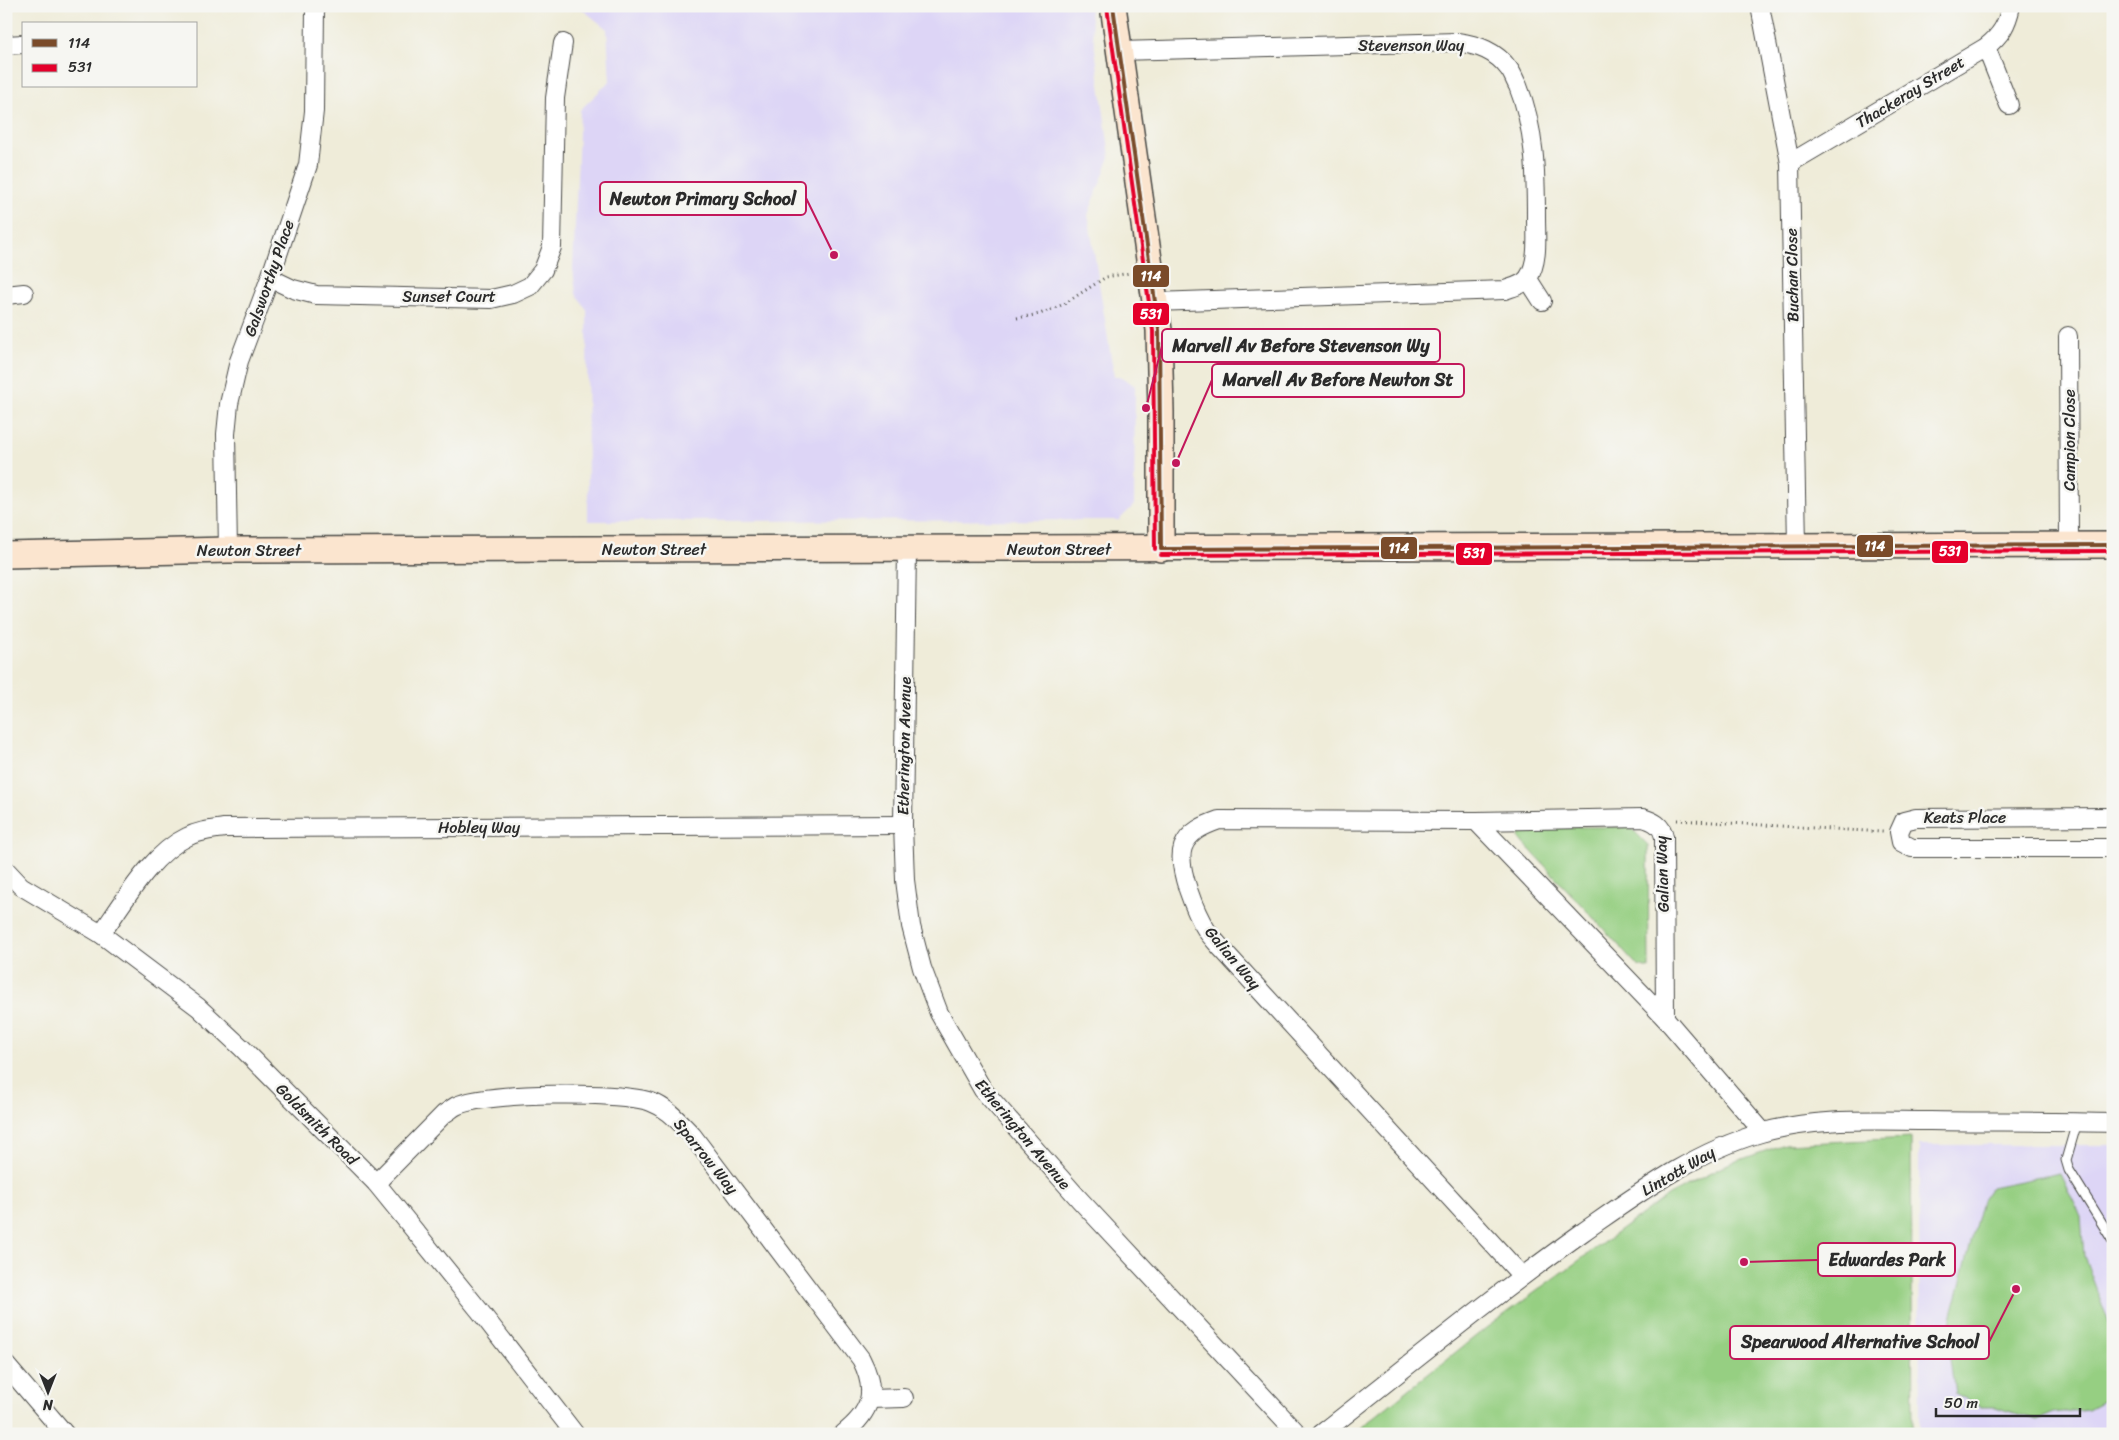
<svg xmlns="http://www.w3.org/2000/svg" width="2119" height="1440" viewBox="0 0 2119 1440" font-family="Sriracha,sans-serif">
	<style>
		.built { fill: #ddd5f6 }
		.green { fill: #96cf82; stroke: #607d56 }
		.lines { fill: none; stroke-linecap: round; stroke-linejoin: round }
		.lane-casing { stroke: #484845; stroke-width: 11 }
		.street-casing { stroke: #484845; stroke-width: 20 }
		.secondary-casing { stroke: #484845; stroke-width: 28 }
		.path { stroke: #484845; stroke-width: 3; stroke-dasharray: 1 4; stroke-linecap: butt }
		.lane { stroke: #fff; stroke-width: 9 }
		.street { stroke: #fff; stroke-width: 18 }
		.secondary { stroke: #fbe5cf; stroke-width: 25 }
		.bus-1-casing { stroke: #f6f6f2; stroke-width: 8 }
		.bus-2-casing { stroke: #f6f6f2; stroke-width: 8 }
		.bus-1 { stroke: #7a4b2a; stroke-width: 4 }
		.bus-2 { stroke: #e4002b; stroke-width: 4 }
		.labels { text-anchor: middle; dominant-baseline: central; stroke-width: 5; stroke-linejoin: round; paint-order: stroke }
		.street-label { font-size: 16px; fill: #2b2b2b; stroke: #f6f6f2 }
		.leader { fill: none; stroke: #c2185b; stroke-width: 2 }
		.callout-dot { fill: #c2185b; stroke: #f6f6f2; stroke-width: 2 }
		.callout { fill: #f6f6f2; stroke: #c2185b; stroke-width: 2 }
		.callout-label { font-size: 18px; text-anchor: middle; font-weight: bold; fill: #2b2b2b }
		.line-badge { stroke: #f6f6f2; stroke-width: 2 }
		.badge-label { font-size: 14px; text-anchor: middle; font-weight: bold; fill: #fff }
	</style>
	<rect width="100%" height="100%" fill="#f6f6f2"/>
	<filter id="ink" filterUnits="userSpaceOnUse"><feTurbulence type="fractalNoise" baseFrequency=".02" numOctaves="2"/><feDisplacementMap in="SourceGraphic" scale="10" xChannelSelector="R" yChannelSelector="G"/><feConvolveMatrix kernelMatrix="1 2 1 2 8 2 1 2 1" color-interpolation-filters="sRGB"/></filter>
	<filter id="wash" filterUnits="userSpaceOnUse"><feTurbulence type="fractalNoise" baseFrequency=".0096" numOctaves="4" result="noise"/><feDisplacementMap in="SourceGraphic" scale="20" xChannelSelector="R" yChannelSelector="G"/><feGaussianBlur stdDeviation="1.12" result="paint"/><feColorMatrix in="noise" values="0 0 0 0 0 0 0 0 0 0 0 0 0 0 0 0 0 1.4 0 .05"/><feComposite in="paint" operator="in"/></filter>
	<g filter="url(#wash)">
		<rect width="100%" height="100%" fill="#efecd9"/>
		<!-- built -->
		<g class="built">
			<polygon points="578,6 1089,6 1110,157 1088,215 1114,376 1125,379 1135,386 1134,505 1119,520 588,521 587,310 576,294 573,269 580,110 610,81 607,29"/>
			<polygon points="1919,1145 2113,1145 2113,1434 1920,1434"/>
		</g>
		<!-- green -->
		<g class="green">
			<polygon points="1521,827 1630,827 1648,845 1649,969 1638,966 1519,838"/>
			<polygon points="1911,1138 1913,1434 1353,1434 1486,1328 1669,1195 1728,1164 1785,1144"/>
			<polygon points="2060,1173 2081,1217 2084,1256 2112,1331 2113,1392 2107,1399 2088,1409 2054,1413 2037,1420 1996,1407 1981,1407 1955,1393 1950,1360 1945,1342 1982,1200 1991,1187"/>
		</g>
	</g>
	<g filter="url(#ink)">
		<g class="lines">
			<defs>
				<polyline id="lane" points="2077,1122 2066,1160 2069,1170 2113,1241"/>
				<g id="street">
					<polyline points="1760,6 1790,163 1797,546"/>
					<polyline points="6,45 24,44"/>
					<polyline points="1986,47 2009,105"/>
					<path d="M1119,51l338,-9c21,3 39,9 52,27 4,5 6,12 9,17 17,42 18,87 18,132 0,18 3,44 -8,60 -5,7 -15,9 -23,12l-350,12"/>
					<path d="M1790,163l196,-116c15,-12 21,-22 25,-41"/>
					<polyline points="270,278 293,289 316,295 491,299 513,294 530,286 543,270 552,247 555,98 563,43"/>
					<polyline points="1528,279 1542,301"/>
					<polyline points="6,295 24,293"/>
					<polyline points="2068,336 2069,545"/>
					<polyline points="907,549 903,825 905,880 911,926 922,968 939,1013 983,1090 1079,1199 1298,1434"/>
					<polyline points="228,550 226,434 229,404 239,361 270,278 308,165 314,111 315,6"/>
					<polyline points="2113,817 1916,818 1904,821 1899,832 1901,842 1912,848 2113,848"/>
					<polyline points="1476,821 1665,1018 1763,1132"/>
					<polyline points="6,870 21,886 101,934 198,1007 242,1048 376,1183 479,1310 575,1434"/>
					<path d="M101,934c23,-32 50,-80 86,-97 11,-6 24,-7 37,-9l679,-3"/>
					<path d="M376,1183l68,-69c4,-2 8,-6 12,-8 29,-14 165,-15 195,-4 17,6 28,20 41,33l169,224c17,33 10,53 -18,75"/>
					<path d="M1522,1276l-300,-327c-5,-6 -11,-12 -15,-18 -11,-17 -31,-64 -24,-84 6,-16 22,-22 36,-27l257,1 167,-3c10,3 19,7 21,19l1,181"/>
					<polyline points="6,1365 65,1434"/>
					<polyline points="870,1399 904,1398"/>
					<path d="M1321,1434c87,-68 172,-138 262,-202 56,-39 111,-80 178,-99 54,-16 113,-12 169,-12 61,1 122,0 183,2"/>
				</g>
				<g id="secondary">
					<polyline points="1113,6 1159,330 1161,412 1161,549"/>
					<polyline points="6,555 228,550 2113,545"/>
				</g>
			</defs>
			<!-- lane casing -->
			<use href="#lane" class="lane-casing"/>
			<!-- street casing -->
			<use href="#street" class="street-casing"/>
			<!-- secondary casing -->
			<use href="#secondary" class="secondary-casing"/>
			<!-- path -->
			<g class="path">
				<polyline points="1017,318 1040,314 1064,304 1106,277 1130,273"/>
				<polyline points="1677,820 1883,832"/>
			</g>
			<!-- lane -->
			<use href="#lane" class="lane"/>
			<!-- street -->
			<use href="#street" class="street"/>
			<!-- secondary -->
			<use href="#secondary" class="secondary"/>
			<defs>
				<g id="bus-1">
					<polyline points="1113,6 1159,330 1161,549"/>
					<polyline points="1161,549 2113,545"/>
				</g>
				<g id="bus-2">
					<polyline points="1107,7 1153,331 1155,549"/>
					<polyline points="1161,555 2113,551"/>
				</g>
			</defs>
			<!-- bus-1 casing -->
			<use href="#bus-1" class="bus-1-casing"/>
			<!-- bus-2 casing -->
			<use href="#bus-2" class="bus-2-casing"/>
			<!-- bus-1 -->
			<use href="#bus-1" class="bus-1"/>
			<!-- bus-2 -->
			<use href="#bus-2" class="bus-2"/>
		</g>
	</g>
	<g class="labels">
		<!-- street labels -->
		<g class="street-label">
			<text x="1411" y="45">Stevenson Way</text>
			<text transform="translate(1910 92) rotate(-31)">Thackeray Street</text>
			<text transform="translate(1792 275) rotate(-91)">Buchan Close</text>
			<text transform="translate(269 278) rotate(-71)">Galsworthy Place</text>
			<text x="449" y="296">Sunset Court</text>
			<text transform="translate(2069 440) rotate(-90)">Campion Close</text>
			<text x="654" y="549">Newton Street</text>
			<text x="1059" y="549">Newton Street</text>
			<text x="249" y="550">Newton Street</text>
			<text transform="translate(904 746) rotate(-89)">Etherington Avenue</text>
			<text x="1965" y="817">Keats Place</text>
			<text x="479" y="827">Hobley Way</text>
			<text transform="translate(1662 874) rotate(-92)">Galian Way</text>
			<text transform="translate(1233 958) rotate(50)">Galian Way</text>
			<text transform="translate(317 1124) rotate(45)">Goldsmith Road</text>
			<text transform="translate(1023 1134) rotate(50)">Etherington Avenue</text>
			<text transform="translate(706 1156) rotate(51)">Sparrow Way</text>
			<text transform="translate(1678 1171) rotate(-30)">Lintott Way</text>
		</g>
	</g>
	<!-- callouts -->
	<path class="leader" d="M834 255L806 198M1146 408L1162 346M1176 463L1212 380M1744 1262L1818 1260M2016 1289L1989 1342"/>
	<g class="callout-dot">
		<circle cx="834" cy="255" r="5"/>
		<circle cx="1146" cy="408" r="5"/>
		<circle cx="1176" cy="463" r="5"/>
		<circle cx="1744" cy="1262" r="5"/>
		<circle cx="2016" cy="1289" r="5"/>
	</g>
	<g class="callout">
		<rect x="600" y="182" width="206" height="33" rx="5"/>
		<rect x="1162" y="329" width="278" height="33" rx="5"/>
		<rect x="1212" y="364" width="252" height="33" rx="5"/>
		<rect x="1818" y="1243" width="137" height="33" rx="5"/>
		<rect x="1730" y="1326" width="259" height="33" rx="5"/>
	</g>
	<g class="callout-label">
		<text x="703" y="205">Newton Primary School</text>
		<text x="1301" y="352">Marvell Av Before Stevenson Wy</text>
		<text x="1338" y="386">Marvell Av Before Newton St</text>
		<text x="1887" y="1266">Edwardes Park</text>
		<text x="1860" y="1348">Spearwood Alternative School</text>
	</g>
	<g class="line-badge">
		<rect x="1132" y="264" width="38" height="24" rx="5" fill="#7a4b2a"/>
		<rect x="1132" y="302" width="38" height="24" rx="5" fill="#e4002b"/>
		<rect x="1856" y="534" width="38" height="24" rx="5" fill="#7a4b2a"/>
		<rect x="1380" y="536" width="38" height="24" rx="5" fill="#7a4b2a"/>
		<rect x="1931" y="540" width="38" height="24" rx="5" fill="#e4002b"/>
		<rect x="1455" y="542" width="38" height="24" rx="5" fill="#e4002b"/>
	</g>
	<g class="badge-label">
		<text x="1151" y="281">114</text>
		<text x="1151" y="319">531</text>
		<text x="1875" y="551">114</text>
		<text x="1399" y="553">114</text>
		<text x="1950" y="556">531</text>
		<text x="1474" y="558">531</text>
	</g>
	<!-- margin -->
	<rect width="2119" height="1440" fill="none" stroke="#f6f6f2" stroke-width="25"/>
	<!-- legend -->
	<rect x="22" y="22" width="175" height="65" fill="#f6f6f2" stroke="#a5a5a2"/>
	<rect x="32" y="39" width="25" height="8" fill="#7a4b2a" stroke="#a5a5a2"/>
	<text x="68" y="48" font-size="15" fill="#2b2b2b">114</text>
	<rect x="32" y="64" width="25" height="8" fill="#e4002b" stroke="#a5a5a2"/>
	<text x="68" y="72" font-size="15" fill="#2b2b2b">531</text>
	<!-- north arrow -->
	<g transform="translate(48 1392) rotate(180)" stroke="#f6f6f2" stroke-width="4" paint-order="stroke">
	<path d="M0-4L9 19L0 12L-9 19Z" fill="#2b2b2b"/>
	<text y="-8" font-size="14" font-weight="bold" text-anchor="middle" fill="#2b2b2b">N</text>
	</g>
	<!-- scale -->
	<path d="M1936 1408v8h144v-8" fill="none" stroke="#2b2b2b" stroke-width="2.5"/>
	<text x="1944" y="1408" font-size="15" fill="#2b2b2b" stroke="#f6f6f2" stroke-width="4" paint-order="stroke">50 m</text>
</svg>
